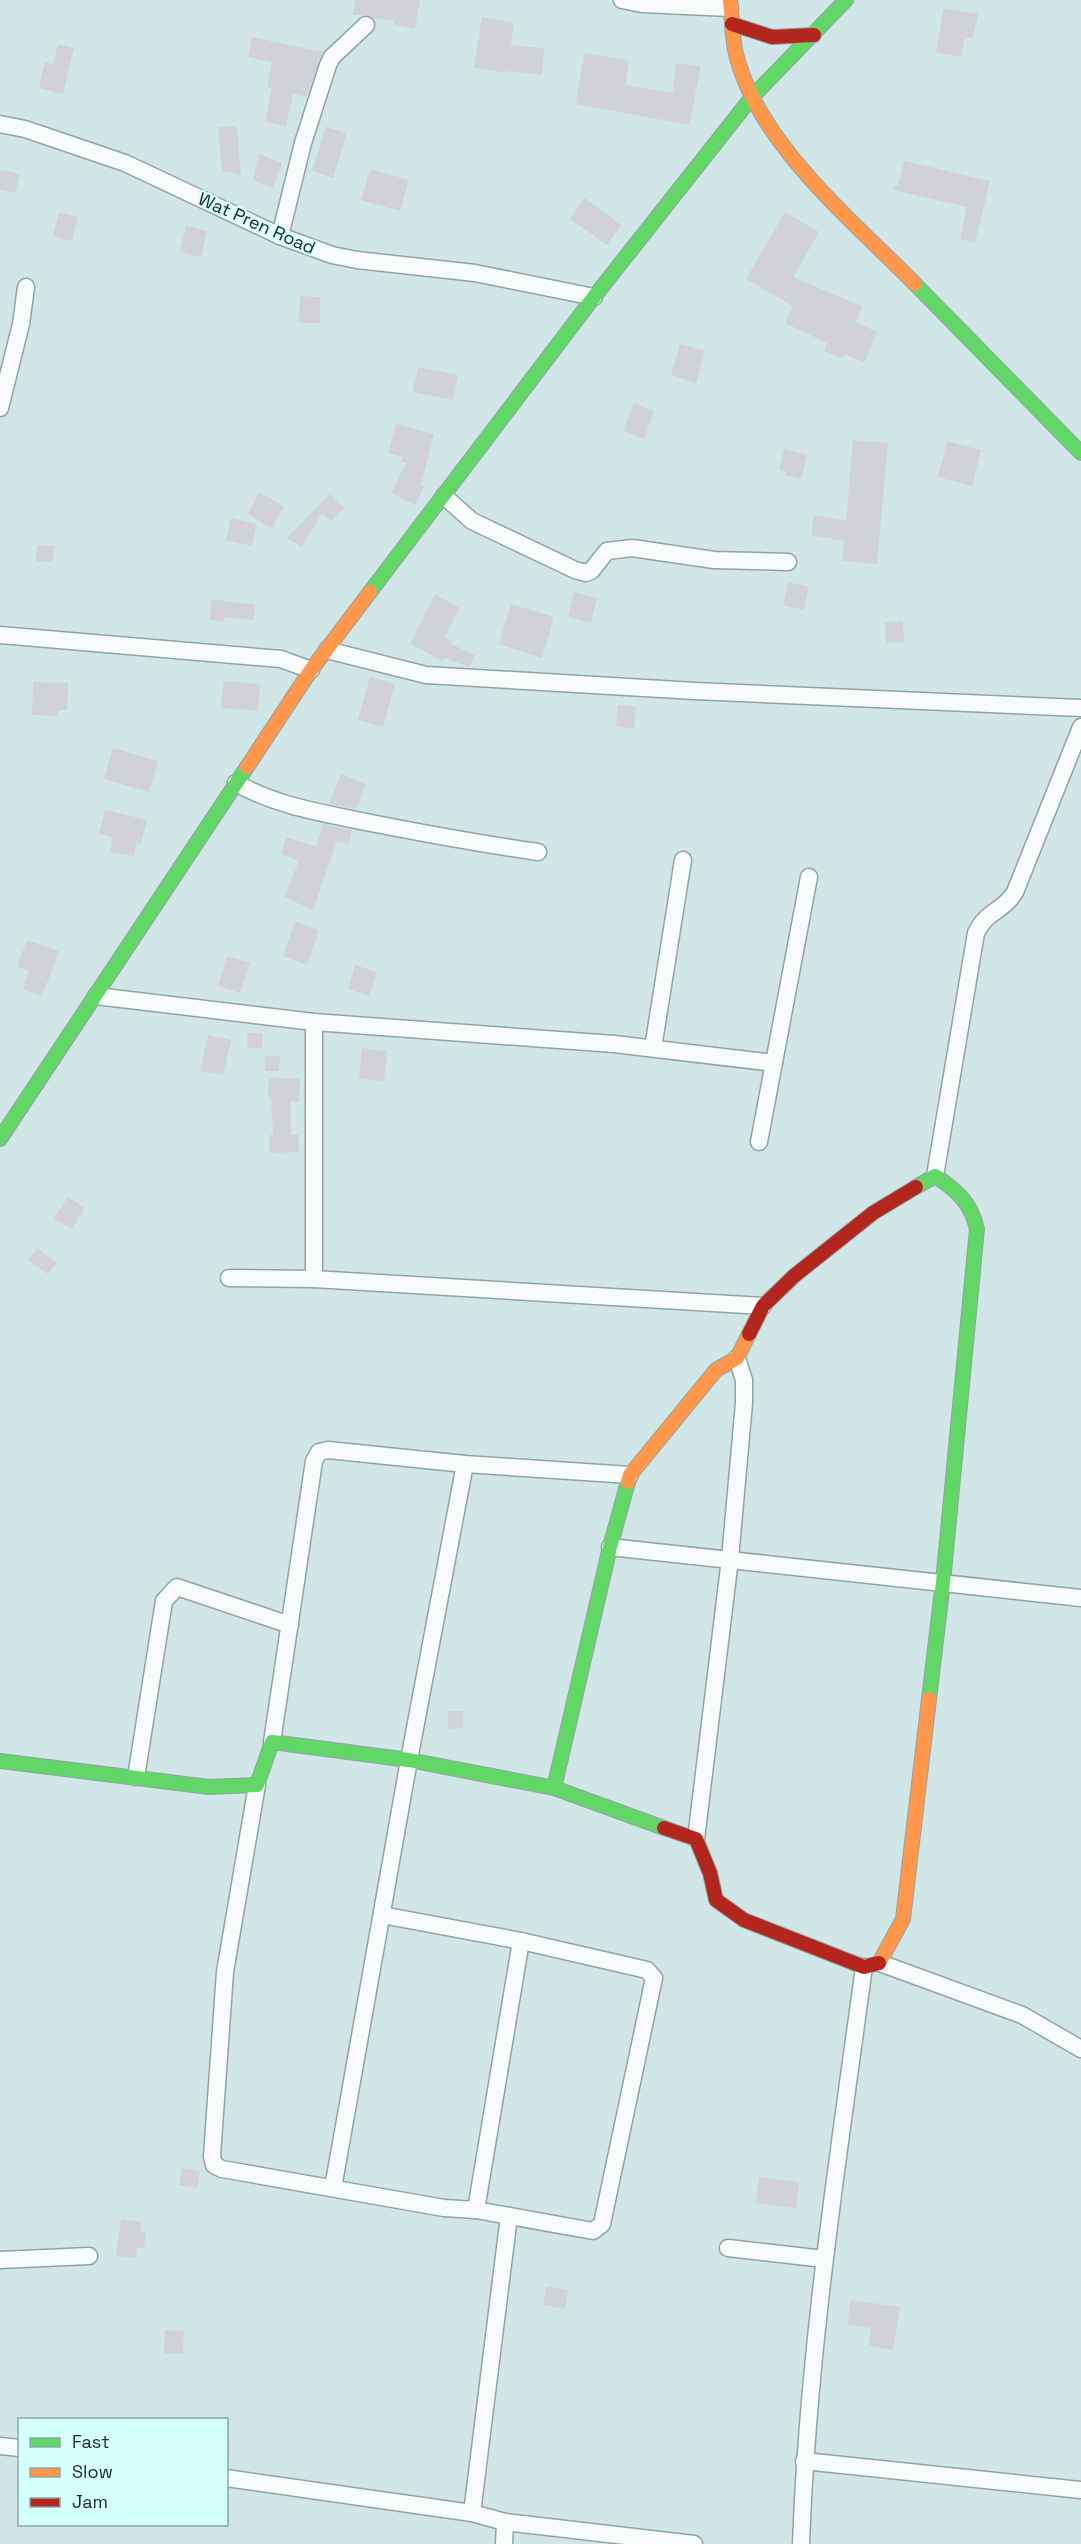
<svg xmlns="http://www.w3.org/2000/svg" width="1081" height="2544" viewBox="0 0 1081 2544" font-family="'Space Grotesk',sans-serif">
	<style>
		.building { fill: #d0d2d8 }
		.lines { fill: none; stroke-linecap: round; stroke-linejoin: round }
		.street-casing { stroke: #92a3a3; stroke-width: 19 }
		.fast-casing { stroke: #92a3a3; stroke-width: 16 }
		.slow-casing { stroke: #92a3a3; stroke-width: 16 }
		.jam-casing { stroke: #92a3a3; stroke-width: 16 }
		.street { stroke: #f8fbfb; stroke-width: 16 }
		.fast { stroke: #63d668; stroke-width: 14 }
		.slow { stroke: #ff974d; stroke-width: 14 }
		.jam { stroke: #b3261e; stroke-width: 14 }
		.labels { text-anchor: middle; dominant-baseline: central; stroke-width: 4.5; stroke-linejoin: round; paint-order: stroke }
		.street-label { font-size: 18px; fill: #182928; stroke: #d4fffd }
	</style>
	<rect width="100%" height="100%" fill="#d1e7e7"/>
	<!-- building -->
	<g class="building">
		<polygon points="355,0 420,0 415,29 394,24 395,21 374,18 368,15 353,15"/>
		<polygon points="944,8 978,14 973,38 965,37 961,57 936,52"/>
		<polygon points="482,17 514,23 511,45 544,48 542,75 506,71 506,73 474,68"/>
		<polygon points="252,37 323,52 307,97 293,94 286,126 265,122 272,88 267,87 272,62 248,57"/>
		<polygon points="58,44 74,48 63,94 39,88 45,62 53,64"/>
		<polygon points="584,53 629,60 625,85 673,93 676,63 701,66 689,125 576,104"/>
		<polygon points="237,126 238,139 241,176 231,172 222,172 218,127"/>
		<polygon points="326,127 347,133 333,178 312,171"/>
		<polygon points="259,154 282,163 273,188 253,180"/>
		<polygon points="904,161 990,181 975,243 960,239 967,207 893,190 899,182"/>
		<polygon points="370,169 409,180 400,211 361,200"/>
		<polygon points="0,170 20,174 15,193 0,190"/>
		<polygon points="585,198 621,225 607,245 570,219"/>
		<polygon points="59,212 78,217 72,241 53,236"/>
		<polygon points="785,212 819,232 793,277 862,306 856,322 877,332 864,363 844,354 843,358 824,351 827,343 785,323 793,306 746,279"/>
		<polygon points="186,226 207,231 201,257 180,252"/>
		<polygon points="300,296 320,297 320,323 299,323"/>
		<polygon points="680,344 705,351 696,383 671,375"/>
		<polygon points="418,367 458,375 453,400 413,392"/>
		<polygon points="634,403 654,411 644,439 623,431"/>
		<polygon points="396,424 434,434 421,485 424,487 415,505 391,493 406,463 401,462 403,457 388,453"/>
		<polygon points="853,440 888,443 877,564 842,561 844,541 811,535 814,515 846,521"/>
		<polygon points="947,441 981,450 972,486 938,477"/>
		<polygon points="784,449 807,455 801,479 785,475 786,472 779,470"/>
		<polygon points="259,492 284,506 272,529 248,514"/>
		<polygon points="330,494 344,508 331,521 322,513 302,547 287,538"/>
		<polygon points="231,518 257,524 252,546 226,540"/>
		<polygon points="37,545 54,546 53,562 36,561"/>
		<polygon points="788,582 809,587 804,610 783,605"/>
		<polygon points="574,592 597,598 591,623 568,617"/>
		<polygon points="435,594 460,608 444,637 452,641 451,644 475,655 469,667 444,658 443,661 410,644"/>
		<polygon points="212,599 255,605 253,620 225,617 224,622 209,620"/>
		<polygon points="511,604 554,617 542,658 499,644"/>
		<polygon points="903,621 904,642 886,643 885,622"/>
		<polygon points="370,677 395,684 383,727 358,720"/>
		<polygon points="223,681 260,684 258,711 221,708"/>
		<polygon points="33,682 68,683 67,710 58,710 58,716 32,715"/>
		<polygon points="618,705 636,707 634,728 616,727"/>
		<polygon points="113,748 158,761 149,792 104,779"/>
		<polygon points="341,774 366,784 356,809 329,804"/>
		<polygon points="105,810 147,820 141,844 137,843 134,856 110,852 112,837 99,834"/>
		<polygon points="323,824 352,830 348,844 337,841 313,910 284,897 299,861 281,854 286,837 316,847"/>
		<polygon points="295,921 319,930 307,965 283,956"/>
		<polygon points="27,940 59,951 42,996 23,989 29,971 17,967"/>
		<polygon points="227,956 250,963 240,993 218,986"/>
		<polygon points="355,965 377,972 369,996 348,989"/>
		<rect x="247" y="1033" width="15" height="15"/>
		<polygon points="208,1035 231,1040 223,1075 200,1071"/>
		<polygon points="362,1048 387,1051 384,1081 359,1079"/>
		<polygon points="265,1056 280,1056 279,1071 265,1071"/>
		<polygon points="269,1077 300,1079 299,1102 290,1101 291,1135 298,1134 299,1152 270,1153 269,1135 273,1135 271,1097 268,1097"/>
		<polygon points="68,1197 85,1208 72,1229 54,1218"/>
		<polygon points="37,1248 57,1263 48,1274 28,1260"/>
		<polygon points="448,1711 463,1711 463,1728 448,1729"/>
		<polygon points="182,2168 200,2171 197,2188 179,2185"/>
		<polygon points="759,2177 799,2182 796,2208 756,2203"/>
		<polygon points="121,2219 141,2222 140,2231 146,2232 144,2248 138,2247 136,2258 116,2256"/>
		<polygon points="547,2286 568,2290 565,2309 543,2305"/>
		<polygon points="851,2300 900,2307 893,2350 869,2346 871,2328 847,2324"/>
		<polygon points="165,2330 184,2331 183,2354 164,2353"/>
	</g>
	<g class="lines">
		<defs>
			<g id="street">
				<polyline points="622,0 642,4 730,8"/>
				<polyline points="0,124 25,129 125,163 280,236 332,255 357,260 475,273 594,297"/>
				<polyline points="280,236 303,143 328,65 332,57 366,25"/>
				<polyline points="0,408 21,324 26,287"/>
				<polyline points="444,496 472,521 575,570 586,573 591,571 607,551 632,548 714,560 788,562"/>
				<polyline points="0,635 281,659 311,670"/>
				<polyline points="327,650 426,675 695,691 1081,708"/>
				<path d="M236,783c43,24 88,30 135,40 56,11 111,21 167,29"/>
				<polyline points="96,996 314,1022 614,1044 774,1063"/>
				<polyline points="314,1022 314,1279"/>
				<polyline points="653,1048 683,860"/>
				<polyline points="759,1142 809,877"/>
				<path d="M935,1176l41,-243c11,-23 27,-21 39,-41l66,-165"/>
				<polyline points="229,1278 314,1279 763,1306"/>
				<polyline points="610,1547 1081,1598"/>
				<polyline points="272,1742 314,1461 319,1452 328,1450 465,1464 630,1475"/>
				<polyline points="136,1777 164,1601 177,1587 290,1625"/>
				<polyline points="257,1785 225,1972 212,2156 214,2165 222,2169 444,2208 476,2210 593,2231 602,2224 654,1978 647,1970 521,1941 382,1915"/>
				<polyline points="696,1839 730,1559 744,1403 744,1380 737,1358"/>
				<polyline points="880,1963 1022,2015 1081,2049"/>
				<polyline points="333,2188 409,1760 465,1464"/>
				<polyline points="476,2210 521,1941"/>
				<polyline points="728,2248 824,2259"/>
				<polyline points="0,2260 89,2256"/>
				<polyline points="0,2446 20,2448"/>
				<polyline points="804,2461 1081,2490"/>
				<polyline points="226,2478 472,2513 505,2522 694,2544"/>
				<polyline points="472,2513 509,2216"/>
				<polyline points="504,2544 505,2522"/>
				<path d="M801,2544c7,-194 37,-385 63,-577"/>
			</g>
			<g id="fast">
				<polyline points="915,284 1081,453"/>
				<polyline points="370,592 594,297 752,97 846,0"/>
				<polyline points="0,1139 247,767"/>
				<path d="M916,1187l19,-11c22,14 36,27 42,53l-34,353 -14,117"/>
				<polyline points="0,1761 209,1787 257,1785 272,1742 409,1760 554,1788 664,1828"/>
				<polyline points="554,1788 610,1547 628,1482"/>
			</g>
			<g id="slow">
				<path d="M730,0c2,16 2,34 5,50 20,91 117,170 180,234"/>
				<polyline points="247,767 311,670 370,592"/>
				<polyline points="628,1482 630,1475 716,1370 737,1358 749,1334"/>
				<polyline points="879,1963 903,1919 929,1699"/>
			</g>
			<g id="jam">
				<polyline points="732,24 772,37 814,35"/>
				<polyline points="749,1334 763,1306 794,1276 873,1213 916,1187"/>
				<polyline points="664,1828 696,1839 710,1873 716,1900 744,1920 864,1967 879,1963"/>
			</g>
		</defs>
		<!-- street casing -->
		<use href="#street" class="street-casing"/>
		<!-- fast casing -->
		<use href="#fast" class="fast-casing"/>
		<!-- slow casing -->
		<use href="#slow" class="slow-casing"/>
		<!-- jam casing -->
		<use href="#jam" class="jam-casing"/>
		<!-- street -->
		<use href="#street" class="street"/>
		<!-- fast -->
		<use href="#fast" class="fast"/>
		<!-- slow -->
		<use href="#slow" class="slow"/>
		<!-- jam -->
		<use href="#jam" class="jam"/>
	</g>
	<g class="labels">
		<!-- street labels -->
		<g class="street-label">
			<text transform="translate(257 223) rotate(24)">Wat Pren Road</text>
		</g>
	</g>
	<!-- legend -->
	<rect x="18" y="2418" width="210" height="108" fill="#d4fffd" stroke="#89a9a8" stroke-width="1.5"/>
	<rect x="30" y="2438" width="30" height="9" fill="#63d668" stroke="#89a9a8" stroke-width="1.5"/>
	<text x="72" y="2448" font-size="18" fill="#182928">Fast</text>
	<rect x="30" y="2468" width="30" height="9" fill="#ff974d" stroke="#89a9a8" stroke-width="1.5"/>
	<text x="72" y="2478" font-size="18" fill="#182928">Slow</text>
	<rect x="30" y="2498" width="30" height="9" fill="#b3261e" stroke="#89a9a8" stroke-width="1.5"/>
	<text x="72" y="2508" font-size="18" fill="#182928">Jam</text>
</svg>
